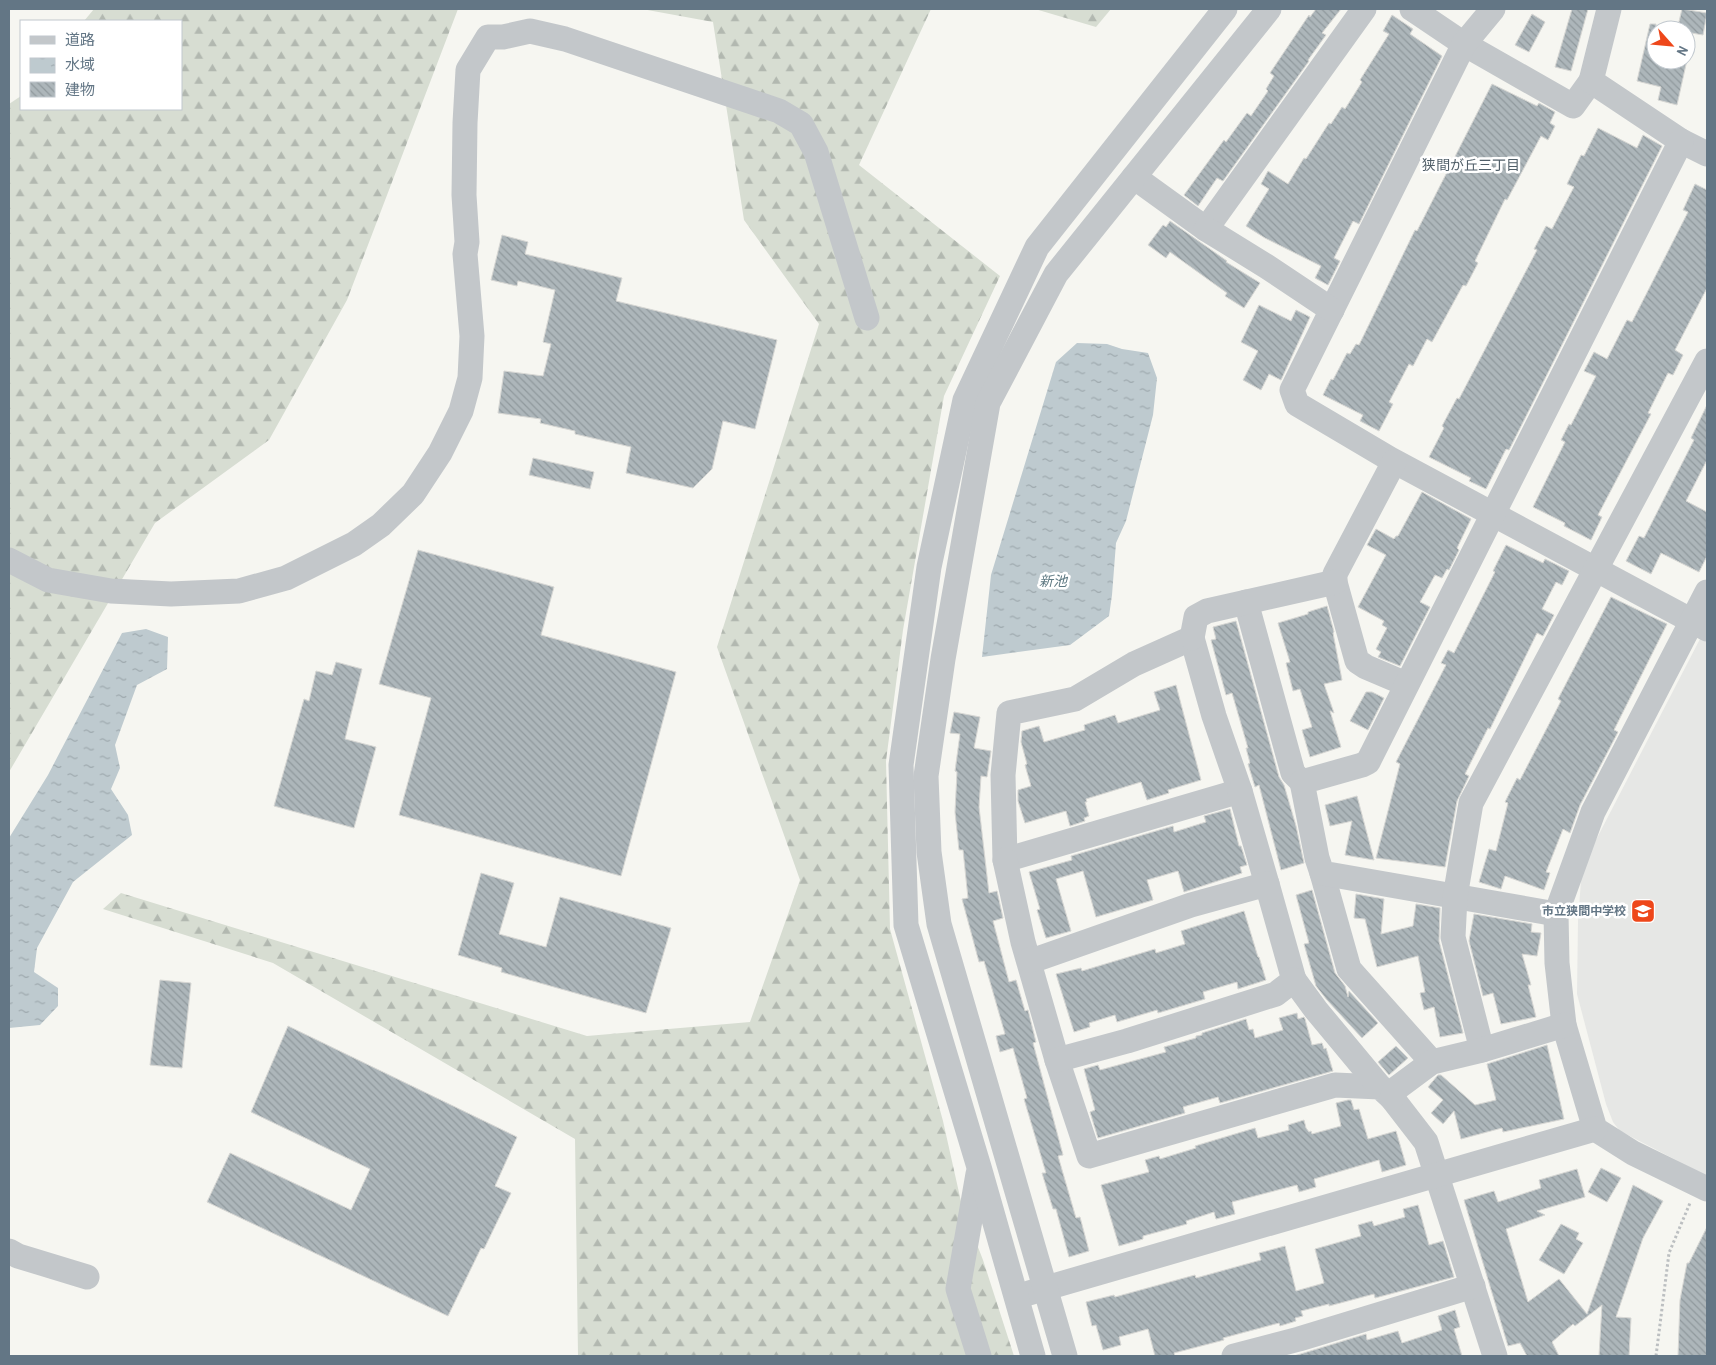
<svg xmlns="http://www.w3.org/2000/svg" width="1716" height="1365" viewBox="0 0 1716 1365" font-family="'Archivo Narrow','Noto Sans JP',sans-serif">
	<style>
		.built { fill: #e6e7e5 }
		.forest { fill: url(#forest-firs) }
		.water { fill: url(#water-ripples) }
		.building { fill: url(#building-back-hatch); stroke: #d7d7d4 }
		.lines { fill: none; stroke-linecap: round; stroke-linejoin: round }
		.path { stroke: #bcbfc1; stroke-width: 3; stroke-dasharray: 2.5 2.5; stroke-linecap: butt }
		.minor { stroke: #c3c7ca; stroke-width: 25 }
		.labels { text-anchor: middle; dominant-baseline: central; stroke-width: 5; stroke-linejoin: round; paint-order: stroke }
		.poi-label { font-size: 12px; font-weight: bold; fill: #637685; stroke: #fff; text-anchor: end }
		.neighbourhood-label { font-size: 14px; fill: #515f69; stroke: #fff }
		.water-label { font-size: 14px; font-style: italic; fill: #5e7982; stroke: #fff }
	</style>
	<defs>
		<pattern id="forest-firs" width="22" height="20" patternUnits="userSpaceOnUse" patternTransform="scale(1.25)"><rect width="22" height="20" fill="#d7ddd2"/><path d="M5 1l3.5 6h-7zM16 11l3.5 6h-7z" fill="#b2b8b0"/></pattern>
		<pattern id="water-ripples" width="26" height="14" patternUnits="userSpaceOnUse" patternTransform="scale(1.25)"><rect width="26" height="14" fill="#becacf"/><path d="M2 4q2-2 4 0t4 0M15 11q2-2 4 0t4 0" fill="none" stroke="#9ea9ae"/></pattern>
		<pattern id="building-back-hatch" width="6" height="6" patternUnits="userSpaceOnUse" patternTransform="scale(1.25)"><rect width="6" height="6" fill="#adb6ba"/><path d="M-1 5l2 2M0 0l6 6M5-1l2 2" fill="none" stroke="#90999d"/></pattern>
	</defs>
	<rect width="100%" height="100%" fill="#f6f6f1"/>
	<!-- built -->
	<polygon class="built" points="1701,637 1707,640 1707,1176 1620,1131 1613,1122 1606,1104 1577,994 1578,921 1582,867"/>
	<!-- forest -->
	<g class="forest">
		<polygon points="94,9 458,9 347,300 269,440 155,523 9,772 9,104 21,96 21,109 181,109 181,21 84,21"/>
		<polygon points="642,9 931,9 859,165 1000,276 944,396 903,630 886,761 890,929 943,1121 962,1206 983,1260 1014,1356 578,1356 575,1139 273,963 103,909 121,893 587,1036 750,1022 800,880 717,647 819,324 744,220 713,22"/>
		<polygon points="1035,9 1111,9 1096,27"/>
	</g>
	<!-- water -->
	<g class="water">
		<polygon points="1077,343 1107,344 1122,349 1148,353 1157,378 1153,415 1126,521 1116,543 1112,595 1109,616 1070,645 982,657 991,575 1056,362"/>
		<polygon points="146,629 168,637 167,669 137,685 115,745 120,768 111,789 128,815 132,835 73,882 37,948 34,972 58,988 58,1006 40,1025 9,1028 9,838 48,775 122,633"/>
	</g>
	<!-- building -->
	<g class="building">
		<polygon points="1316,9 1341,9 1322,33 1326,35 1308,60 1309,61 1223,181 1217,178 1198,206 1184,195 1224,140 1226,142 1247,113 1251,116 1268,91 1266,89 1274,76 1270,73 1309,15 1310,17"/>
		<polygon points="1572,9 1588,9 1571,71 1555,67"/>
		<polygon points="1682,9 1707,13 1703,35 1686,32 1686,30 1677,30"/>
		<polygon points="1532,14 1545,22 1529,52 1515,45"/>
		<polygon points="1392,15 1413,29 1410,34 1442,56 1359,224 1353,221 1334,258 1340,261 1328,285 1315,278 1321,266 1265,238 1246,226 1269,189 1261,184 1268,171 1288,184 1304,158 1306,159 1329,123 1331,124 1342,107 1345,109 1362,82 1360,80 1389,34 1383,31"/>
		<polygon points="1650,24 1656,24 1656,60 1687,60 1677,105 1658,100 1661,87 1637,81"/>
		<polygon points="1492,84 1537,106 1539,103 1555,112 1550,123 1555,126 1548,140 1541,136 1507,200 1505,199 1475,261 1478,263 1466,286 1463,285 1432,342 1427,339 1413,366 1409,364 1389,402 1393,404 1379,431 1360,421 1363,415 1323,395 1331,379 1333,380 1347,353 1350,354 1356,344 1359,345 1415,230 1417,231"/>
		<polygon points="1598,128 1637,148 1643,135 1662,146 1509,450 1506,449 1486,489 1469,481 1471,478 1429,457 1444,428 1442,426 1457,398 1459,399 1537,250 1534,249 1546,226 1552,229 1574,187 1567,184 1581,155 1584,156"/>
		<polygon points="1695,184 1707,190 1707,288 1675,350 1683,355 1673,375 1668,373 1648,413 1651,414 1598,515 1602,517 1591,540 1564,526 1565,523 1533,507 1565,442 1561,440 1569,424 1571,425 1596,376 1584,371 1594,352 1607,359 1627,320 1632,322 1688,212 1683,210"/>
		<polygon points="1170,221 1227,261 1226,262 1260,283 1244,308 1225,296 1227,293 1170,252 1166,258 1148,245 1163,225 1166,227"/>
		<polygon points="502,235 528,242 525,254 622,278 616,301 777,340 755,429 723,421 712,469 693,488 626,473 631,447 575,434 575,431 540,423 541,419 498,413 504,371 543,376 551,344 543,342 555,290 518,281 517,286 491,280"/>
		<polygon points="1259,305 1291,321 1296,310 1310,317 1281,380 1269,374 1261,390 1243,380 1258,351 1241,342"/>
		<polygon points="1707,405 1707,460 1686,501 1707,512 1707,556 1699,572 1661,553 1651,574 1626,561 1639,536 1644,538 1670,487 1694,440 1691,438"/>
		<polygon points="533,458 594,472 590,489 529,475"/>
		<polygon points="1422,492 1471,519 1457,548 1459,550 1449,570 1447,569 1442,578 1435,575 1420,602 1430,607 1400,666 1378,657 1381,652 1376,649 1387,628 1382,625 1384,621 1358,607 1386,555 1367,545 1376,529 1394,539 1396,536 1398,536"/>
		<polygon points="1506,545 1543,563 1545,559 1569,571 1562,585 1556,582 1542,609 1554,615 1543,636 1537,633 1490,729 1488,728 1465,774 1469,776 1457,801 1445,867 1376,858 1400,764 1396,762 1446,665 1441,663 1448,650 1454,653 1495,572 1493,571"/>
		<polygon points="418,550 554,587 541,635 676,672 621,876 399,815 431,698 379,684"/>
		<polygon points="1611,597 1667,624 1614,730 1618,732 1580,805 1570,833 1563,829 1546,872 1550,873 1544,890 1505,876 1501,889 1479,882 1489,849 1496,851 1508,803 1505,802 1517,778 1520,780 1561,701 1558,699"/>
		<polygon points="1327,606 1334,632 1333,633 1342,680 1324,684 1334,713 1330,711 1341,747 1310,757 1302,730 1312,727 1300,689 1293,691 1286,663 1290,662 1278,623 1308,614 1308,612"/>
		<polygon points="1236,621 1279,777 1284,785 1296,826 1304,863 1281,870 1259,785 1255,787 1248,764 1250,763 1246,748 1248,748 1232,693 1226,695 1211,640 1216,639 1213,627"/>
		<polygon points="336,662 362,669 345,739 376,747 354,828 274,806 304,699 309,701 316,671 332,675"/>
		<polygon points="1176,685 1201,780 1168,790 1169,793 1147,800 1141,782 1086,799 1087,802 1085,802 1089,816 1084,818 1085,821 1070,826 1066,811 1025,823 1018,801 1018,790 1031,786 1025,765 1027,764 1021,742 1022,731 1039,726 1044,742 1085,730 1084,725 1115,715 1118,723 1160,710 1154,692"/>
		<polygon points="1366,692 1372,692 1384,698 1368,730 1350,721"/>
		<polygon points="954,712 980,717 974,748 991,751 987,777 981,776 979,807 989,893 997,891 1003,918 993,921 1009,982 1016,980 1025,1011 1028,1010 1036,1042 1033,1043 1063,1155 1058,1156 1076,1218 1080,1217 1089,1251 1069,1257 1056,1209 1053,1209 1042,1173 1046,1173 1024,1099 1027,1098 1013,1048 1000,1052 996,1036 1005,1034 984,961 979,962 962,899 968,898 963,850 959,850 955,812 957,772 955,771 960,734 950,733"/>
		<polygon points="1357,796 1361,811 1374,860 1345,855 1352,821 1330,826 1325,805"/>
		<polygon points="1230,809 1239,846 1241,846 1247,865 1240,867 1242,873 1184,892 1178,871 1147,880 1153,900 1096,917 1083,871 1056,879 1071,931 1046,938 1037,910 1040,909 1029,872 1072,860 1071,856 1173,826 1174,832 1206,822 1204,816"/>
		<polygon points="481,873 514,883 499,934 546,947 560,897 671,928 646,1013 501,972 502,968 458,955"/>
		<polygon points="1312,890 1335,973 1345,986 1348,997 1349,991 1378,1023 1362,1038 1327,1000 1316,986 1304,944 1309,943 1296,895"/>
		<polygon points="1356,894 1384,899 1381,934 1413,926 1416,904 1440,908 1439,941 1463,1033 1440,1037 1434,1007 1424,1010 1420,993 1425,992 1418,956 1377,967 1365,919 1354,918"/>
		<polygon points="1244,911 1258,957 1259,957 1266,980 1238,989 1237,982 1203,992 1205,999 1158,1013 1157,1010 1117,1022 1115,1015 1089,1023 1090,1027 1074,1032 1056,974 1081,968 1082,971 1155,949 1156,953 1185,944 1181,931"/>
		<polygon points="1474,914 1532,924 1531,932 1541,933 1537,956 1522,954 1531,985 1528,985 1536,1017 1501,1024 1493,993 1483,996 1469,941"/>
		<polygon points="160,980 191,983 182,1068 150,1065"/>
		<polygon points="1297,1013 1298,1019 1304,1017 1305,1019 1312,1045 1322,1043 1324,1049 1326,1048 1333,1071 1220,1103 1218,1097 1183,1107 1185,1113 1098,1138 1090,1112 1095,1110 1084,1069 1098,1065 1100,1070 1166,1052 1164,1047 1196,1038 1196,1036 1202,1035 1202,1033 1246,1019 1249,1030 1253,1029 1255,1038 1283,1030 1279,1018"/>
		<polygon points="288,1026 517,1137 495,1186 511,1193 484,1249 481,1248 448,1316 207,1202 230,1153 351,1210 370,1169 251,1112"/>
		<polygon points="1547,1045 1564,1119 1503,1132 1502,1128 1461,1139 1454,1111 1443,1124 1431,1113 1443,1100 1428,1087 1438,1075 1441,1075 1475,1105 1496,1100 1487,1064"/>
		<polygon points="1396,1046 1408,1058 1389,1075 1378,1062"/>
		<polygon points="1348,1100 1351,1100 1354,1110 1359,1109 1368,1139 1396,1131 1406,1165 1382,1172 1379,1160 1314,1179 1316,1187 1299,1192 1297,1185 1232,1202 1235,1214 1216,1219 1214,1212 1186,1221 1187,1224 1143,1236 1143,1239 1119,1246 1101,1185 1149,1172 1145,1160 1159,1156 1160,1159 1196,1148 1195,1146 1255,1128 1258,1138 1289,1130 1288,1125 1304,1120 1306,1128 1309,1132 1311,1131 1312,1134 1341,1126 1336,1103"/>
		<polygon points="1601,1168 1621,1178 1607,1202 1588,1192"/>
		<polygon points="1577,1169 1585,1197 1537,1211 1545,1215 1506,1229 1528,1302 1559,1279 1587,1314 1633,1185 1663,1201 1643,1238 1616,1317 1631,1318 1629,1356 1599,1356 1602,1305 1575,1326 1573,1324 1552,1342 1559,1356 1527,1356 1520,1343 1508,1346 1464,1200 1494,1191 1498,1202 1541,1188 1539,1180"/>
		<polygon points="1418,1205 1429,1245 1443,1241 1454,1277 1375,1298 1374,1294 1329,1306 1329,1304 1301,1311 1303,1316 1295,1318 1296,1321 1280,1326 1279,1323 1223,1338 1224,1340 1174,1353 1175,1356 1155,1356 1148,1329 1119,1337 1121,1345 1103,1350 1096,1325 1092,1326 1086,1302 1114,1295 1115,1297 1195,1275 1196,1278 1261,1260 1259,1253 1285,1246 1296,1291 1324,1283 1315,1249 1361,1236 1358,1225 1372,1221 1374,1226 1405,1217 1403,1209"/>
		<polygon points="1561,1224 1579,1233 1576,1239 1583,1243 1564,1274 1539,1260"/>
		<polygon points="1707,1227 1707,1356 1678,1356 1680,1300 1687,1263 1689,1263"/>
		<polygon points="1455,1310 1460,1327 1454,1329 1462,1356 1294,1356 1366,1334 1367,1340 1398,1331 1402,1343 1442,1330 1438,1316"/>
	</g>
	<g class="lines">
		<!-- path -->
		<polyline class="path" points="1656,1356 1669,1253 1690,1203"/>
		<!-- minor -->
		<g class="minor">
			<polyline points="1412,9 1464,44 1573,106 1591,81"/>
			<polyline points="1493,9 1464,44 1292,390 1297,404 1390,459 1707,629"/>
			<polyline points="1609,9 1591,81 1681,141 1707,154"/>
			<polyline points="1134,177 1206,229 1364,9"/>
			<polyline points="1206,229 1266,266 1332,310"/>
			<polyline points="1394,462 1335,574 1335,582 1357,661 1366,667 1406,684"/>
			<polyline points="9,560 48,580 111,591 171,594 239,591 286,578 354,544 381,525 413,494 440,453 461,411 470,378 472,336 465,254 467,242 464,195 465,123 468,70 488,37 503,37 530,31 565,39 779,111 801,124 816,152 867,318"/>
			<polyline points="1707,592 1593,812 1556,914 1557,963 1564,1025 1595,1129 1633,1153 1707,1189"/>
			<polyline points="1246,602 1293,773 1302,782"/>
			<polygon points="1192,638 1214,716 1240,791 1005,860 1003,775 1009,713 1075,699 1134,664"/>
			<polyline points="1192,638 1196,617 1207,611 1335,582"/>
			<polyline points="1240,791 1267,884"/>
			<polyline points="1005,860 1023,942 1057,1060 1089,1156 1335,1085 1380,1087 1392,1098 1426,1142 1495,1356"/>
			<polyline points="1322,873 1349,969 1432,1062"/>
			<polyline points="1556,914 1322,873 1317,858 1302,782 1362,765 1368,762 1681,141"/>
			<polyline points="1029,960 1040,958 1191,905 1267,884 1294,980 1276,994 1127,1041 1057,1060"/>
			<polyline points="1294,980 1316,1010 1380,1087"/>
			<polyline points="1482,1050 1453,937 1455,897 1471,803 1707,361"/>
			<polyline points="1392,1098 1397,1088 1432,1062 1482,1050 1564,1025"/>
			<polyline points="978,1174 958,1289 979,1356"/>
			<polyline points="9,1251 18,1256 87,1277"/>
			<polyline points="1029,1293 1595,1129"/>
			<polyline points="1033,1356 979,1167 906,925 901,765 929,567 965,400 1037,247 1225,9"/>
			<polyline points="1065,1356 939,924 929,852 926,776 943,659 988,403 1056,274 1269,9"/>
			<polyline points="1234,1356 1299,1339 1473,1286"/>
		</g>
	</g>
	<!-- icons -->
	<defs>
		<symbol id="school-square" viewBox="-11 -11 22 22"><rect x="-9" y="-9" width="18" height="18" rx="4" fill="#ee471a" stroke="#fff"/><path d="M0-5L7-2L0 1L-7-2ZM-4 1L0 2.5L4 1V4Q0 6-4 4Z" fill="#fff"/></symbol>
	</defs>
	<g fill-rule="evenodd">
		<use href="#school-square" x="1629" y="897" width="28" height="28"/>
	</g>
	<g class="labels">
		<!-- poi labels -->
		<g class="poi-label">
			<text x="1626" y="911">市立狭間中学校</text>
		</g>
		<!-- neighbourhood labels -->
		<g class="neighbourhood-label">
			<text x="1471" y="165">狭間が丘三丁目</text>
		</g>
		<!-- water labels -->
		<g class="water-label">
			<text x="1053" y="581">新池</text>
		</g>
	</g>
	<!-- border -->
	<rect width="1716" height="1365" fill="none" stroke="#637685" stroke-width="20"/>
	<!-- legend -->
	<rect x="20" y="20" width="162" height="90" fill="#ffffff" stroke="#c1c8ce"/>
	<rect x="30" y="36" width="25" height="8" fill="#c3c7ca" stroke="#c1c8ce"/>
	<text x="65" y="45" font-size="15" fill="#637685">道路</text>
	<rect x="30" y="58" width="25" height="15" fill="url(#water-ripples)" stroke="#c1c8ce"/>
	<text x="65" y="70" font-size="15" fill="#637685">水域</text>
	<rect x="30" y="82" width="25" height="15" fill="url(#building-back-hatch)" stroke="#c1c8ce"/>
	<text x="65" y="95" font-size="15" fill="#637685">建物</text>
	<!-- north arrow -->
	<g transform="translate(1671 45) rotate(117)"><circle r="24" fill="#ffffff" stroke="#c1c8ce"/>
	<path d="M0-4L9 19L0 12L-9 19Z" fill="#ee471a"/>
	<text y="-8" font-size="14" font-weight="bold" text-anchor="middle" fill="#637685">N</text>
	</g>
</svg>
